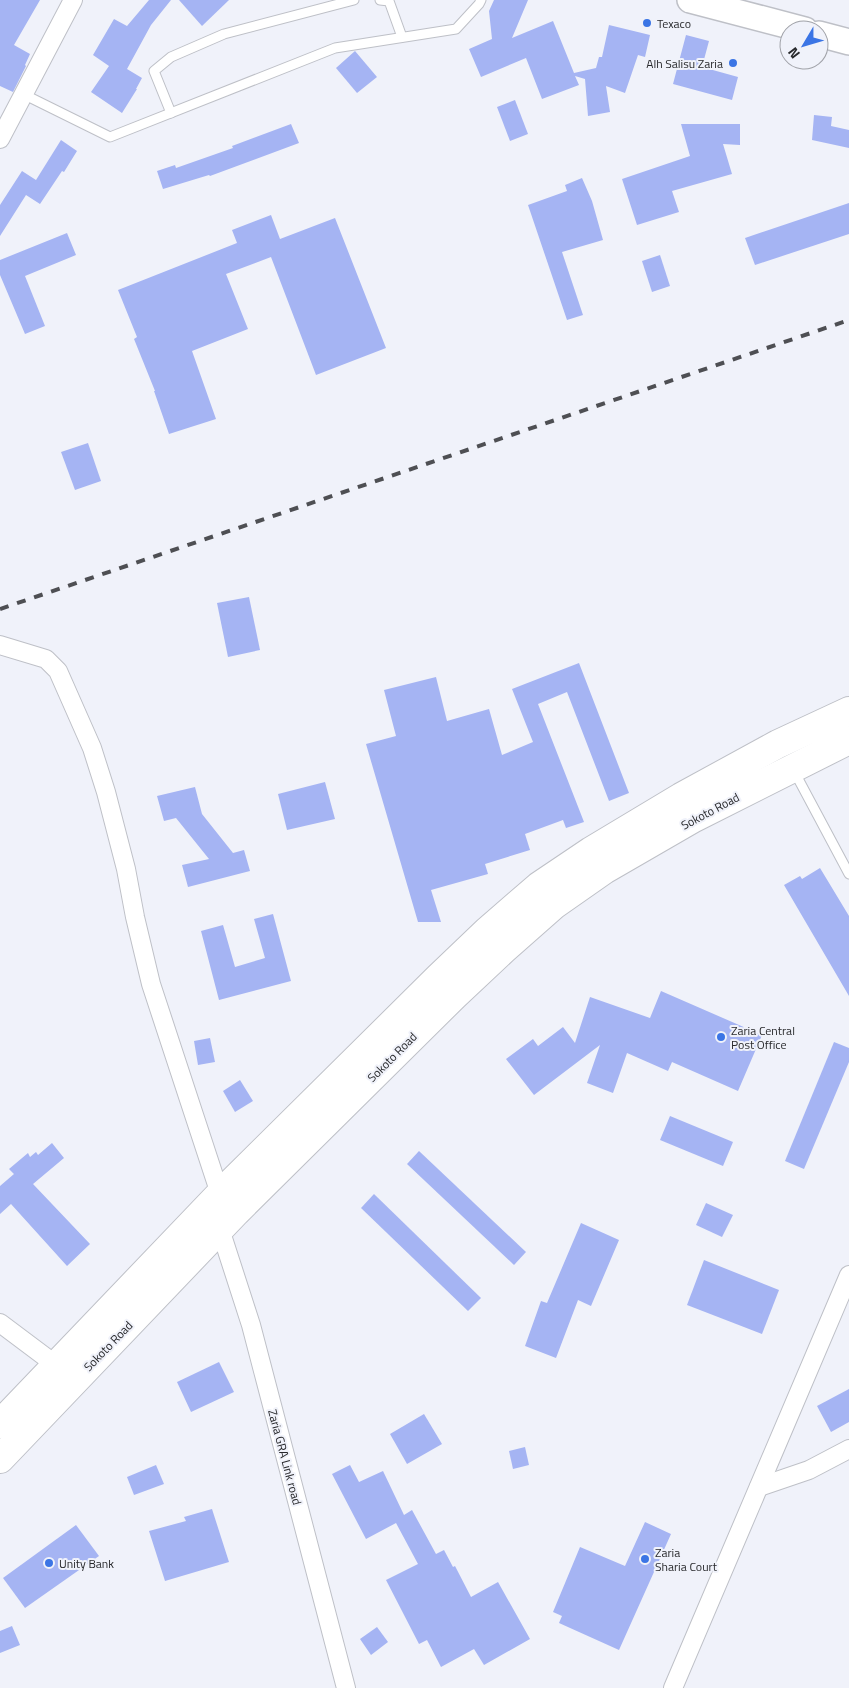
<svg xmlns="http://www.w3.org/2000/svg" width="849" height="1688" viewBox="0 0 849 1688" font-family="'Titillium Web',sans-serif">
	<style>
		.building { fill: #a5b4f3 }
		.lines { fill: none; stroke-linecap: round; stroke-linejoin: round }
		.lane-casing { stroke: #bec0c7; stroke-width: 11 }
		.street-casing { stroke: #bec0c7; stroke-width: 20 }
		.secondary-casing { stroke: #bec0c7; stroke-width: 28 }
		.primary-casing { stroke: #bec0c7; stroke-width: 30 }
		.lane { stroke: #fff; stroke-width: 9 }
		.street { stroke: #fff; stroke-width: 18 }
		.secondary { stroke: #fff; stroke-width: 25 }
		.primary { stroke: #fff; stroke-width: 28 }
		.rail { stroke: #4e4f53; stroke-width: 4; stroke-dasharray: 9 9; stroke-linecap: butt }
		.poi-dot { fill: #3b75e5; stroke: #f0f2fa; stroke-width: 2 }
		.labels { text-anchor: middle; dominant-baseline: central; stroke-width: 4; stroke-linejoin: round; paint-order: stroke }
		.poi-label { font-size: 12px; fill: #28292c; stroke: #f0f2fa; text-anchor: start }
		.street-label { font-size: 12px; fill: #28292c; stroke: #f0f2fa }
	</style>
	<rect width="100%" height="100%" fill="#f0f2fa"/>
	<!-- building -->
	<g class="building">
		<polygon points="0,0 40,0 14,45 30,54 25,65 26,66 13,92 0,86"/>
		<polygon points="149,0 171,0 151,25 127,69 142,78 136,89 137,89 122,113 91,92 109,66 93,55 114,19 127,26"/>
		<polygon points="179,0 229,0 202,26"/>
		<polygon points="494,0 528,0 512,38 553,21 574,73 596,68 599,57 602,57 609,25 650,35 645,57 638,55 625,93 606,86 610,112 588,116 585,79 575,76 579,85 542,99 526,58 481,77 469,49 492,39 489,11"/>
		<polygon points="686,35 709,41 702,67 738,77 732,100 673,84"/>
		<polygon points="355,51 377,77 357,93 336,68"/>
		<polygon points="515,100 528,134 510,141 497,107"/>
		<polygon points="814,115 832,117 831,126 849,130 849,148 812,140"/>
		<polygon points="291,124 299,143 210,176 209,175 163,189 157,171 175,165 176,168 233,148 232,146"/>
		<polygon points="681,124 740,124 740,145 723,144 732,174 672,191 679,212 637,225 622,179 690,156"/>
		<polygon points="61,140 77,151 64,172 62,171 40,204 26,195 0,236 0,205 22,171 36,180"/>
		<polygon points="582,178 592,201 603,240 562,252 583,315 567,320 528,205 567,191 565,185"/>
		<polygon points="849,203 849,234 755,265 745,238"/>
		<polygon points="271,215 280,239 335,218 386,348 316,375 271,257 226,274 248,329 192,351 216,419 169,434 154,391 155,391 134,339 137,337 118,290 237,243 232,230"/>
		<polygon points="67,233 76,255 25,276 45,326 25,334 0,275 0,260"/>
		<polygon points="660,255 670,286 652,292 642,261"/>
		<polygon points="88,443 101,481 75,490 61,452"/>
		<polygon points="249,597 260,650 228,657 217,603"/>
		<polygon points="579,663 629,793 609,801 567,692 538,704 584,822 566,828 563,820 525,834 530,850 485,864 488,874 431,890 441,922 418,922 366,744 396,736 384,690 436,677 447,721 489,709 502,755 533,742 512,689"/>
		<polygon points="325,782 335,819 287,830 278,794"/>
		<polygon points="195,787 202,814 233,853 244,850 250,871 188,887 182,865 209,859 176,818 164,821 157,796"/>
		<polygon points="820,868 849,916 849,996 784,885 800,876 802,879"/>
		<polygon points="273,914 291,981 219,1000 201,931 223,925 235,967 265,958 254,919"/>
		<polygon points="661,991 762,1035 738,1091 672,1062 668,1071 627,1053 613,1093 587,1083 600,1045 534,1095 506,1059 533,1039 538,1046 563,1027 575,1043 590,997 650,1018"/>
		<polygon points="210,1038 215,1062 198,1065 194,1041"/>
		<polygon points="834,1042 849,1048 849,1062 804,1169 785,1161"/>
		<polygon points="240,1080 253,1101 235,1112 223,1091"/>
		<polygon points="670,1116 733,1142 723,1166 660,1140"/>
		<polygon points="52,1143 64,1158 33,1184 90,1244 67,1266 11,1204 0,1214 0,1186 14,1174 9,1169 28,1153 30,1157 36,1152 38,1155"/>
		<polygon points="419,1151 526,1252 514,1265 407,1164"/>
		<polygon points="374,1194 481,1298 468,1311 361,1208"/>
		<polygon points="706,1203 733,1215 722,1237 696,1225"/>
		<polygon points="581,1223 619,1240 591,1306 578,1300 556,1358 525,1346 541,1301 547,1303"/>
		<polygon points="704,1260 779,1290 762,1334 687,1305"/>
		<polygon points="219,1362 234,1392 191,1412 177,1382"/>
		<polygon points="849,1389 849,1422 831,1432 817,1406"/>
		<polygon points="424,1414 442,1444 407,1464 390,1434"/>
		<polygon points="525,1447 529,1465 513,1469 509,1451"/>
		<polygon points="156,1465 164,1484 134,1495 127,1477"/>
		<polygon points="350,1465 359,1482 383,1471 404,1515 412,1510 436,1554 444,1550 453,1567 455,1566 471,1597 498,1582 530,1639 484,1665 474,1649 441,1667 427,1640 419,1644 386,1580 418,1564 396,1523 366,1539 332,1474"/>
		<polygon points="212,1509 229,1562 165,1581 149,1531 186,1521 184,1517"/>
		<polygon points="645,1522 671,1534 619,1650 559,1623 562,1616 553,1612 580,1547 625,1566"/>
		<polygon points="76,1525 99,1556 25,1608 3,1578"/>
		<polygon points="12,1626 20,1645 0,1653 0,1631"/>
		<polygon points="377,1627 388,1642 371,1655 360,1639"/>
	</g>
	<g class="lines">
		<defs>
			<g id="lane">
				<polyline points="380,0 389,1 402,37"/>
				<polyline points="23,94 110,137 335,48 456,29 479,4 481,0"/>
				<polyline points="171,113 154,71 171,57 224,34 354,0"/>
				<polyline points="794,771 849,874"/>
			</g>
			<g id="street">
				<polyline points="0,139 73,0"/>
				<polyline points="0,645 46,659 58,671 92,748 106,792 126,869 135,917 151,984 220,1194"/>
				<polyline points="220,1229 251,1325 346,1688"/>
				<polyline points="0,1323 56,1365"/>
				<polyline points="759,1487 809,1470 849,1449"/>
				<polyline points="673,1688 849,1275"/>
			</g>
			<g id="secondary">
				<polyline points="690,0 805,30"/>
				<polyline points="819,34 849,42"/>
			</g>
			<g id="primary">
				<polyline points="0,1424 220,1194 438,978 487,931 539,886 591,851 681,797 778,744 849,711"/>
				<polyline points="0,1459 236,1212 454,996 503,950 554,905 604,870 694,818 849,740"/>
			</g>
		</defs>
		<!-- lane casing -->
		<use href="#lane" class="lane-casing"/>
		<!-- street casing -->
		<use href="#street" class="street-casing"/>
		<!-- secondary casing -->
		<use href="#secondary" class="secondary-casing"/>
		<!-- primary casing -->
		<use href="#primary" class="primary-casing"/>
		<!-- lane -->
		<use href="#lane" class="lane"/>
		<!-- street -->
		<use href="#street" class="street"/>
		<!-- secondary -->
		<use href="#secondary" class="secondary"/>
		<!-- primary -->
		<use href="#primary" class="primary"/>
		<!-- rail -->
		<polyline class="rail" points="0,609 849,320"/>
	</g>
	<!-- markers -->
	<g class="poi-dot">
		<circle cx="647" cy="23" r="5"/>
		<circle cx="733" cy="63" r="5"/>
		<circle cx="721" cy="1037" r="5"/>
		<circle cx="645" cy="1559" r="5"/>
		<circle cx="49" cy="1563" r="5"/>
	</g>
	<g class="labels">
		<!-- poi labels -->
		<g class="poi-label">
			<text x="657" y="23">Texaco</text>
			<text x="723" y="63" text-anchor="end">Alh Salisu Zaria</text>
			<text x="731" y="1030">Zaria Central<tspan x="731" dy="14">Post Office</tspan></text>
			<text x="655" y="1552">Zaria<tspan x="655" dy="14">Sharia Court</tspan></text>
			<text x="59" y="1563">Unity Bank</text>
		</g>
		<!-- street labels -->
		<g class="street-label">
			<text transform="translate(710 811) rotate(-28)">Sokoto Road</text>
			<text transform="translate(392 1057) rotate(-45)">Sokoto Road</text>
			<text transform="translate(108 1346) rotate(-46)">Sokoto Road</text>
			<text transform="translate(285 1457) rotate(75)">Zaria GRA Link road</text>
		</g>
	</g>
	<!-- north arrow -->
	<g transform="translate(804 45) rotate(232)"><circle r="24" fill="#f0f2fa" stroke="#a0a2a8"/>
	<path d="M0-4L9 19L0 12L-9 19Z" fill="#3b75e5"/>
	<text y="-8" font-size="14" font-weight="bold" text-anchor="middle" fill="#28292c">N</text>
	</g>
</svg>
